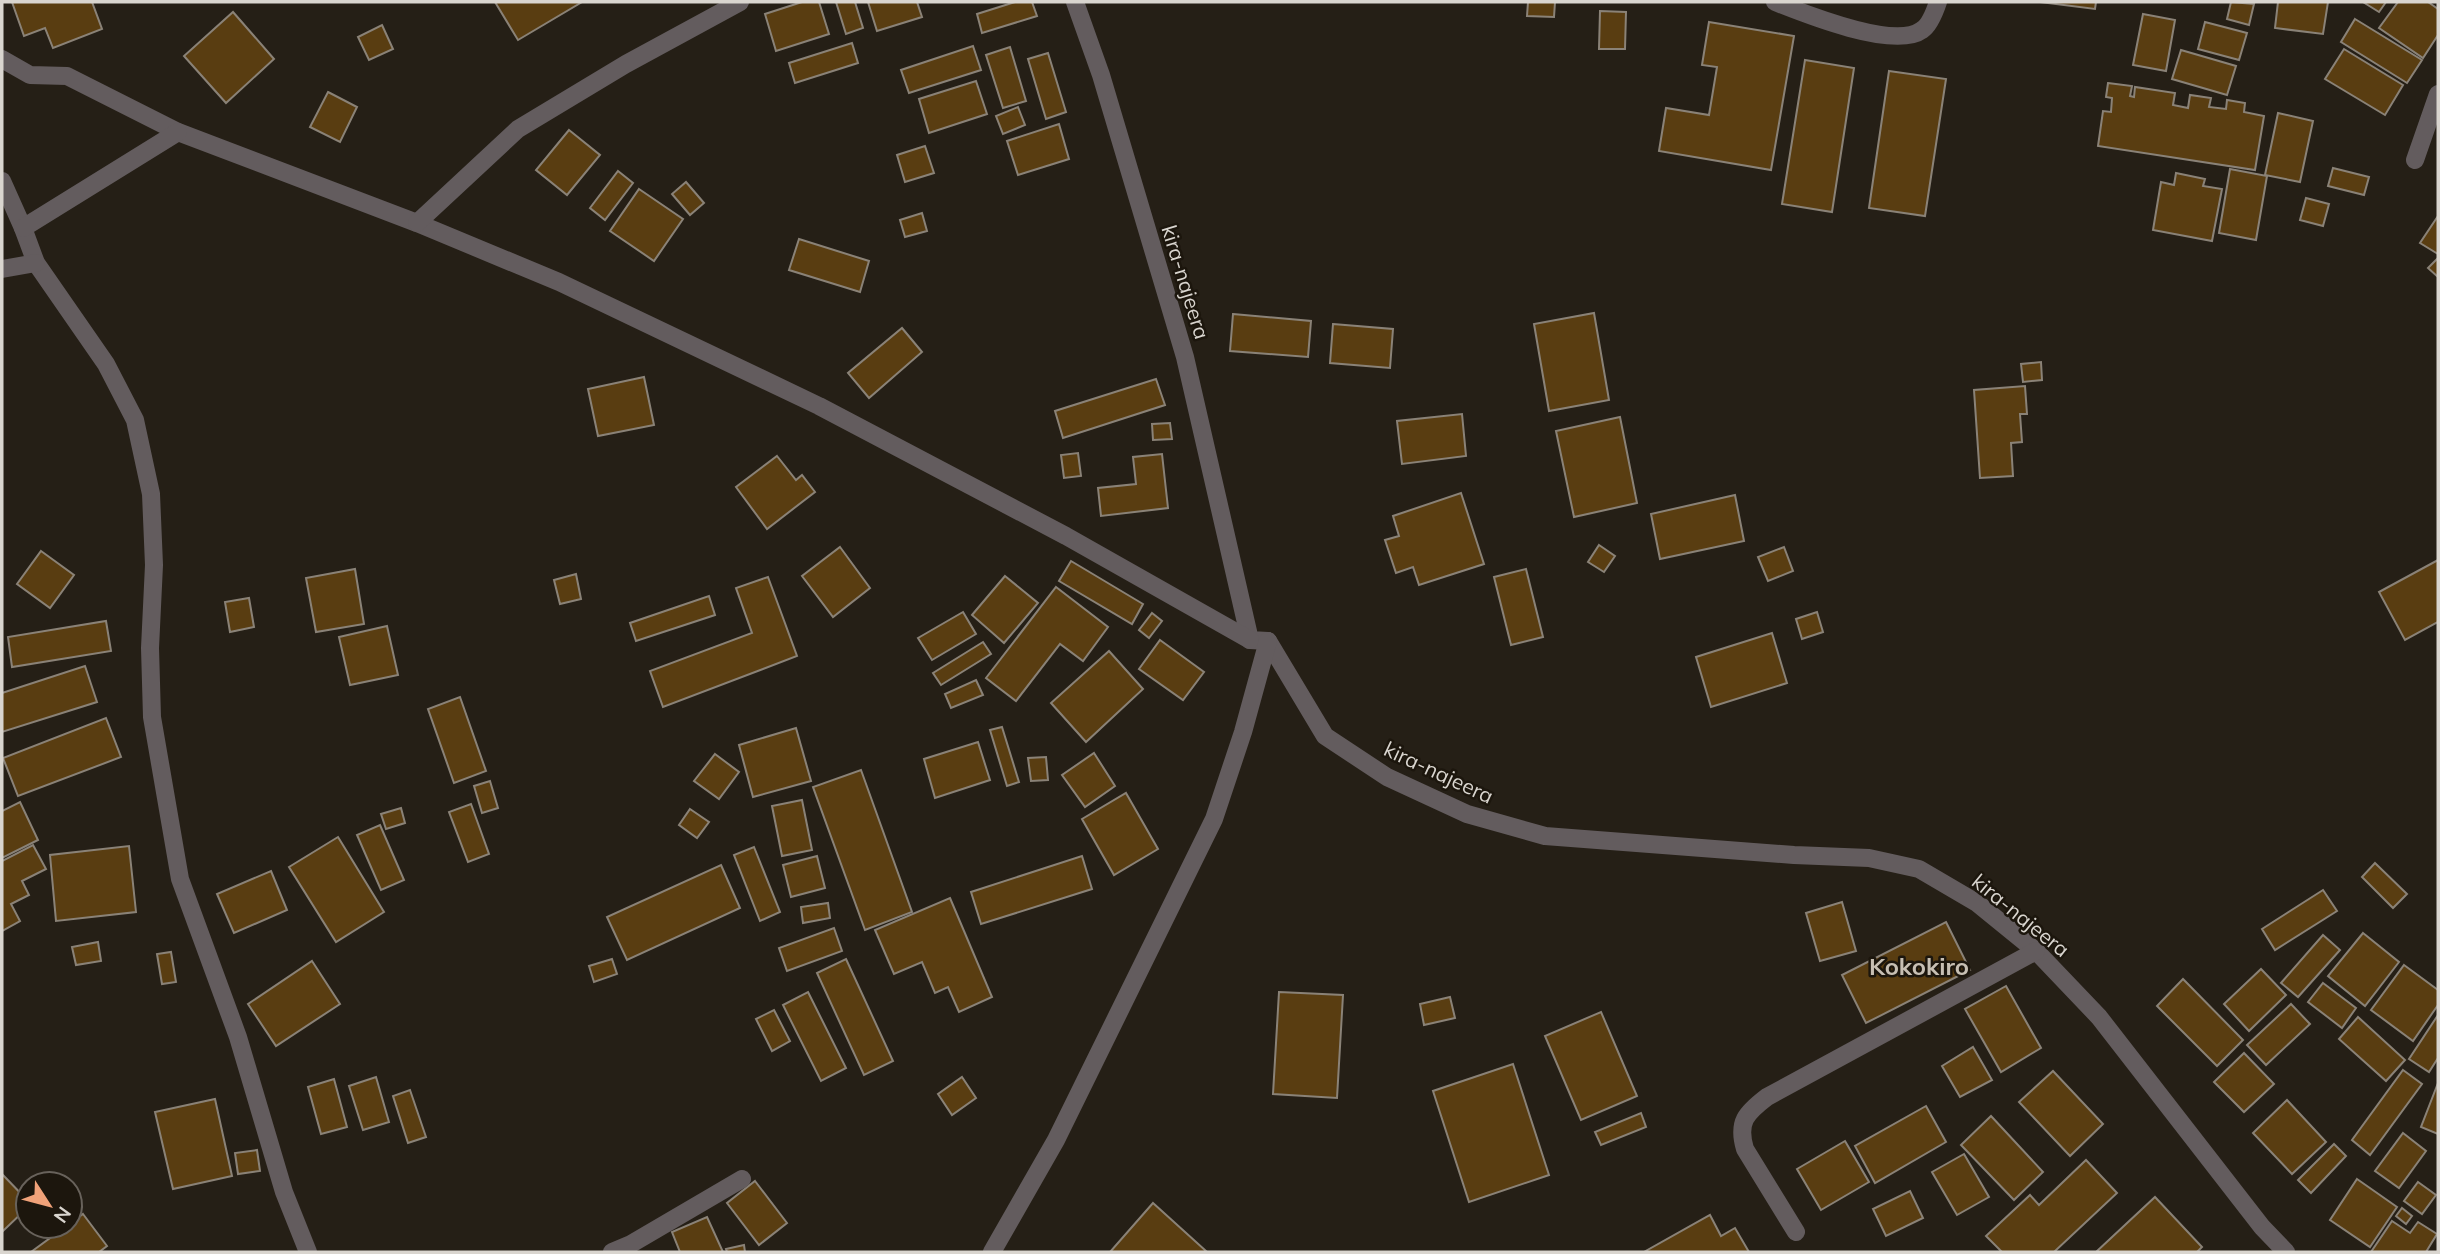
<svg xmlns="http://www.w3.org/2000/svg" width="2440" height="1254" viewBox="0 0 2440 1254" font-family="Mulish,sans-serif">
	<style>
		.building { fill: #593d11; stroke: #8a8277; stroke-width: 2 }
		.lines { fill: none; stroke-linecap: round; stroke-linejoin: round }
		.minor { stroke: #635c5e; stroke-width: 18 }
		.labels { text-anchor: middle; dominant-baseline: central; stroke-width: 5; stroke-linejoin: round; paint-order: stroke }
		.street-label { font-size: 21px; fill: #d9d5cf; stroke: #1c160d }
		.quarter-label { font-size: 24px; font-weight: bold; fill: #c7bfb3; stroke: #1c160d }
	</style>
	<rect width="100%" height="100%" fill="#251f16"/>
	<!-- building -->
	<g class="building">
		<polygon points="12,2 92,2 102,29 53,48 45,28 24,36"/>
		<polygon points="495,2 582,2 518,40"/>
		<polygon points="802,2 819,2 829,34 776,51 765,14"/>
		<polygon points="836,2 855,2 863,28 846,34"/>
		<polygon points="868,2 917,2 922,17 877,31"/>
		<polygon points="1015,2 1032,2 1037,16 982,33 977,14"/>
		<polygon points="1528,2 1555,2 1554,17 1527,16"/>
		<polygon points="2040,2 2096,2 2095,9"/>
		<polygon points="2231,2 2254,4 2249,25 2227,19"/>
		<polygon points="2278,2 2328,2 2323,34 2275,28"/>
		<polygon points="2363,2 2386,2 2379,12"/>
		<polygon points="2398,2 2428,2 2438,9 2438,35 2423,58 2379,28"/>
		<polygon points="1600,11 1626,12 1625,49 1599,49"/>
		<polygon points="233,12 274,59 226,103 184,56"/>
		<polygon points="2143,14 2175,20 2166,71 2133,65"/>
		<polygon points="2355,19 2422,60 2407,83 2341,42"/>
		<polygon points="1709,22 1794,36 1771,170 1659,151 1666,108 1709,115 1717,67 1702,65"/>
		<polygon points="2205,22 2247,33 2239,60 2198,49"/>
		<polygon points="382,25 393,49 369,60 358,37"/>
		<polygon points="852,43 858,63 795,83 789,63"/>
		<polygon points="973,46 981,70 909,93 901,70"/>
		<polygon points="1010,47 1026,101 1003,108 986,55"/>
		<polygon points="2344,49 2403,85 2385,115 2325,79"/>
		<polygon points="2181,50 2236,66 2227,95 2172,79"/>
		<polygon points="1048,53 1066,112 1046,119 1028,59"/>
		<polygon points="1805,60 1854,68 1832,212 1782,204"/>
		<polygon points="1889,71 1946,79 1925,216 1869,208"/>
		<polygon points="976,81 987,114 929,133 919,99"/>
		<polygon points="2108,83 2132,86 2130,96 2134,97 2135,87 2175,93 2173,105 2188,108 2190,95 2211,98 2209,107 2226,109 2227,100 2245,103 2244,112 2264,116 2255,170 2098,146 2103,111 2111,112 2112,98 2106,97"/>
		<polygon points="328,92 357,107 340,142 310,127"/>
		<polygon points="1018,107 1025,125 1003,134 996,116"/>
		<polygon points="2278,113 2313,121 2300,182 2265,175"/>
		<polygon points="1059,124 1069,159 1018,175 1007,141"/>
		<polygon points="569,130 600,155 567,195 536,170"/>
		<polygon points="925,146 934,173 905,182 897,155"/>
		<polygon points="2333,168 2369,177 2364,195 2328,186"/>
		<polygon points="2230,169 2267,176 2256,240 2219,233"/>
		<polygon points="618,171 633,183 605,220 590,208"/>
		<polygon points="2176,173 2205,179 2203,186 2222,189 2212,241 2153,230 2161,182 2174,185"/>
		<polygon points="686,182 704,203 690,215 672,194"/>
		<polygon points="639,189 683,219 654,261 610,231"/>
		<polygon points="2306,198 2329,204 2323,226 2300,220"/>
		<polygon points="922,213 927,231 905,237 900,220"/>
		<polygon points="2438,216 2438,254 2420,243"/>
		<polygon points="799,239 869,261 860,292 789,270"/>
		<polygon points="2437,259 2438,260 2438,277 2428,268"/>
		<polygon points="1594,313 1609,400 1549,411 1534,324"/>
		<polygon points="1233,314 1311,321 1308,357 1230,351"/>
		<polygon points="1333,324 1393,329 1390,368 1330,363"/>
		<polygon points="902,328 922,352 869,398 848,373"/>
		<polygon points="2041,362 2042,380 2023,382 2021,364"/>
		<polygon points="644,377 654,425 598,436 588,389"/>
		<polygon points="1156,379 1165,405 1063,438 1055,411"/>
		<polygon points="2025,386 2027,414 2020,414 2022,442 2011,443 2013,476 1980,478 1974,390"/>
		<polygon points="1462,414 1466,456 1402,464 1397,421"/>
		<polygon points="1620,417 1637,503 1574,517 1556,431"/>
		<polygon points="1170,423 1172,439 1153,440 1152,424"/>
		<polygon points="1078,453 1081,476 1064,478 1061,455"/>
		<polygon points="1162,454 1168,508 1101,516 1098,488 1136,484 1133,457"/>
		<polygon points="777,456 796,480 802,475 815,492 767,529 736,487"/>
		<polygon points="1461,493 1484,564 1419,585 1413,567 1396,573 1385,540 1399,536 1393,516"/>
		<polygon points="1735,495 1744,541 1660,559 1651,514"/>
		<polygon points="1599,545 1615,556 1604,572 1588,562"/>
		<polygon points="840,547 870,588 833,617 802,576"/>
		<polygon points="1784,547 1793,571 1768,581 1758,557"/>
		<polygon points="41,551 74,575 50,608 17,584"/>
		<polygon points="2438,560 2438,622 2405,640 2379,592"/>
		<polygon points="1071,561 1143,604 1132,624 1059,581"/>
		<polygon points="355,569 364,624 316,632 306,578"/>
		<polygon points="1526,569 1543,637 1511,645 1494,577"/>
		<polygon points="576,574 581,599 560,604 554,580"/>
		<polygon points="1005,576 1038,603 1004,643 972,615"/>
		<polygon points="768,577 797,656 663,707 650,671 752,633 736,588"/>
		<polygon points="1056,587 1108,627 1083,661 1060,644 1016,701 986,678"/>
		<polygon points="709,596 715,615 636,641 630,623"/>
		<polygon points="249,598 254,627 230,632 225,602"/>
		<polygon points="963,612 976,634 932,660 918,638"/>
		<polygon points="1817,612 1823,632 1802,639 1796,619"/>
		<polygon points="1152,613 1162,621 1149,638 1139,630"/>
		<polygon points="106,621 111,651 12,667 8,637"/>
		<polygon points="387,626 398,675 350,685 339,637"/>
		<polygon points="1772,633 1787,683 1711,707 1696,657"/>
		<polygon points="1160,640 1204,672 1183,700 1139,669"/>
		<polygon points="983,642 991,654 941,685 933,673"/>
		<polygon points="1109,651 1143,689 1086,742 1051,703"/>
		<polygon points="85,666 97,702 2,732 2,693"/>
		<polygon points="976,680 983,695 951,708 945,694"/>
		<polygon points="460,697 486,771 454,783 428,709"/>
		<polygon points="106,718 121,757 18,796 3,758"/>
		<polygon points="1002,727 1019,782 1007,786 990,730"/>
		<polygon points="796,728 811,781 753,797 739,745"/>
		<polygon points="978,742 990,780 935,798 924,759"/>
		<polygon points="1094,753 1115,786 1085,807 1062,775"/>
		<polygon points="715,754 739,772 719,799 694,781"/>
		<polygon points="1046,757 1048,780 1031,781 1028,758"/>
		<polygon points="861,770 912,912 865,930 813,787"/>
		<polygon points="490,781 498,808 482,813 474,786"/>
		<polygon points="1126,793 1158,849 1114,875 1082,819"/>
		<polygon points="802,800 812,850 782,856 772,806"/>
		<polygon points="20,802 38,840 2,858 2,811"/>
		<polygon points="471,804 489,854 468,862 449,812"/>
		<polygon points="401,808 405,823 386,829 381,814"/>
		<polygon points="690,809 709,822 697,838 679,825"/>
		<polygon points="380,825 404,880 381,890 357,835"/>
		<polygon points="338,837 384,912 336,942 289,867"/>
		<polygon points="33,845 46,869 22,881 29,895 11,904 20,921 2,931 2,861"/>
		<polygon points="129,846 136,912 56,921 50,855"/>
		<polygon points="754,847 780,912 760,921 734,855"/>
		<polygon points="817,856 825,888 791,897 783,865"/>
		<polygon points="1082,856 1092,889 981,924 971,892"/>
		<polygon points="2375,863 2407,894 2393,908 2362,877"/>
		<polygon points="721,865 740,908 627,960 607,917"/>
		<polygon points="271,871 287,910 234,933 217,894"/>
		<polygon points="2323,890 2337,911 2275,950 2262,929"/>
		<polygon points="950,898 992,997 959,1012 948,987 935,993 922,962 894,974 875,930"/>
		<polygon points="1842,902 1856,951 1820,961 1806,913"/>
		<polygon points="828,903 830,918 803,923 801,907"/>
		<polygon points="1946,922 1970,970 1866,1023 1842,975"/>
		<polygon points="834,928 842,951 787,971 779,948"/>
		<polygon points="2363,933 2399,962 2365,1006 2328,976"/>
		<polygon points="2323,935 2340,950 2298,997 2281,983"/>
		<polygon points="98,942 101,961 76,965 72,947"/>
		<polygon points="171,952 176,982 162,984 157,954"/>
		<polygon points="612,959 617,974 594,982 589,966"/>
		<polygon points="846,959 893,1061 864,1075 817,973"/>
		<polygon points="312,961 340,1004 276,1046 248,1004"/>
		<polygon points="2404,965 2438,990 2438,1005 2413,1041 2371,1010"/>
		<polygon points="2261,969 2286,995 2249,1031 2224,1004"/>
		<polygon points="2183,979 2243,1040 2217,1066 2157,1006"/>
		<polygon points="2323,983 2356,1008 2342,1028 2308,1002"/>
		<polygon points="2006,986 2041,1048 2001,1072 1965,1009"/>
		<polygon points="808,992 846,1068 821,1081 783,1005"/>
		<polygon points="1279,992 1343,995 1337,1098 1273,1094"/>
		<polygon points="1450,997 1455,1018 1424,1025 1420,1004"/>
		<polygon points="2291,1004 2310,1024 2266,1065 2247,1045"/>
		<polygon points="774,1010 790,1041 772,1051 756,1019"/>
		<polygon points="1601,1012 1637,1096 1581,1120 1545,1036"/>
		<polygon points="2438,1015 2438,1058 2429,1072 2409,1059"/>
		<polygon points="2358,1017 2405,1060 2386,1081 2339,1039"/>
		<polygon points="1973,1047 1992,1080 1960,1097 1942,1066"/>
		<polygon points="2244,1053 2274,1084 2244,1112 2214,1082"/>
		<polygon points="1513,1064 1549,1175 1469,1202 1433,1091"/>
		<polygon points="2403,1070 2422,1084 2370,1155 2352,1140"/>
		<polygon points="2053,1071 2103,1124 2070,1156 2019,1102"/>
		<polygon points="376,1077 389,1122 363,1130 349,1086"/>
		<polygon points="962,1077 976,1098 952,1115 938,1094"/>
		<polygon points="334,1079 347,1127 321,1134 308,1087"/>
		<polygon points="2438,1083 2438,1134 2421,1127"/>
		<polygon points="410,1090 426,1137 408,1143 393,1096"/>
		<polygon points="215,1099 232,1176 173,1189 155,1112"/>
		<polygon points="2287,1100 2326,1142 2292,1174 2253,1133"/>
		<polygon points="1926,1106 1946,1142 1875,1183 1855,1146"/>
		<polygon points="1641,1113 1646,1127 1601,1145 1595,1132"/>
		<polygon points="1991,1116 2043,1172 2014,1200 1961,1145"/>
		<polygon points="2403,1133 2426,1151 2399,1188 2375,1171"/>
		<polygon points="1845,1141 1869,1182 1821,1210 1797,1169"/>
		<polygon points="2334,1144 2346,1156 2311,1193 2298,1180"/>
		<polygon points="257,1150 260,1171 238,1174 235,1153"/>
		<polygon points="1964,1154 1989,1197 1957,1215 1932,1172"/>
		<polygon points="2086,1160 2117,1193 2054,1252 2002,1252 1986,1236 2030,1195 2039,1205"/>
		<polygon points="2,1174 28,1201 28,1207 2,1232"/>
		<polygon points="2357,1179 2397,1207 2370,1247 2330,1220"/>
		<polygon points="755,1181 787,1223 759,1245 727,1203"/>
		<polygon points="2418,1182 2436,1195 2422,1214 2404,1201"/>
		<polygon points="1910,1191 1923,1218 1886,1236 1873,1209"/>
		<polygon points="2155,1197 2202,1247 2197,1252 2096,1252"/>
		<polygon points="1153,1203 1206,1251 1204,1252 1110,1252"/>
		<polygon points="2402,1208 2412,1216 2406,1224 2396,1216"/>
		<polygon points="83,1214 107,1246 99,1252 31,1252"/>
		<polygon points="1710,1215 1721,1236 1735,1228 1749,1252 1644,1252"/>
		<polygon points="707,1217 723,1252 680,1252 672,1232"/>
		<polygon points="2392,1221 2410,1233 2418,1222 2437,1234 2426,1252 2371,1252"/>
		<polygon points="744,1245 745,1252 727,1252 726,1249"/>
	</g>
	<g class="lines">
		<!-- minor -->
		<g class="minor">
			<polyline points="1075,2 1101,75 1185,357 1250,640 1268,641 1325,736 1387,777 1467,814 1545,836 1794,855 1869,858 1919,869 1977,903 2036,951 2099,1017 2262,1227 2286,1252"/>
			<path d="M1775,2c30,12 120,48 147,28 8,-5 13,-19 16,-28"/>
			<polyline points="2,59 30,75 67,76 178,132 417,223 559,282 819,406 1066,536 1250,640"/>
			<polyline points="2415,160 2438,94"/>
			<polyline points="2,181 23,228 36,263 106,364 135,420 151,494 154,565 150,648 152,717 180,879 238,1037 284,1192 308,1252"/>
			<polyline points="417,223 518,129 626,64 740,2"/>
			<polyline points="23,228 178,132"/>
			<polyline points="2,269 36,263"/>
			<path d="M1796,1232l-51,-83c-8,-27 1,-36 22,-52l269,-146"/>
			<polyline points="612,1252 631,1244 742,1179"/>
			<polyline points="992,1252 1056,1140 1214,819 1243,732 1268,641"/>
		</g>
	</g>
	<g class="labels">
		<!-- street labels -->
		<g class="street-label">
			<text transform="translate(1186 282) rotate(73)">kira-najeera</text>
			<text transform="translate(1439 772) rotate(25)">kira-najeera</text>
			<text transform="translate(2021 915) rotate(39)">kira-najeera</text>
		</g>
		<!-- quarter labels -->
		<g class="quarter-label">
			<text x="1919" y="966">Kokokiro</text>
		</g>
	</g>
	<!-- border -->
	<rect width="2440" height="1254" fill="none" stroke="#d9d5cf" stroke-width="7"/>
	<!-- north arrow -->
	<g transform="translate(49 1205) rotate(126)"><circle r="33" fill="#1c160d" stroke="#68625b" stroke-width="2"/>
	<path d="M0-5L12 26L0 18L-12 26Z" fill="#f0a279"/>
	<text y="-10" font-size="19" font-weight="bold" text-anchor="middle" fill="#d9d5cf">N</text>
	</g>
</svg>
